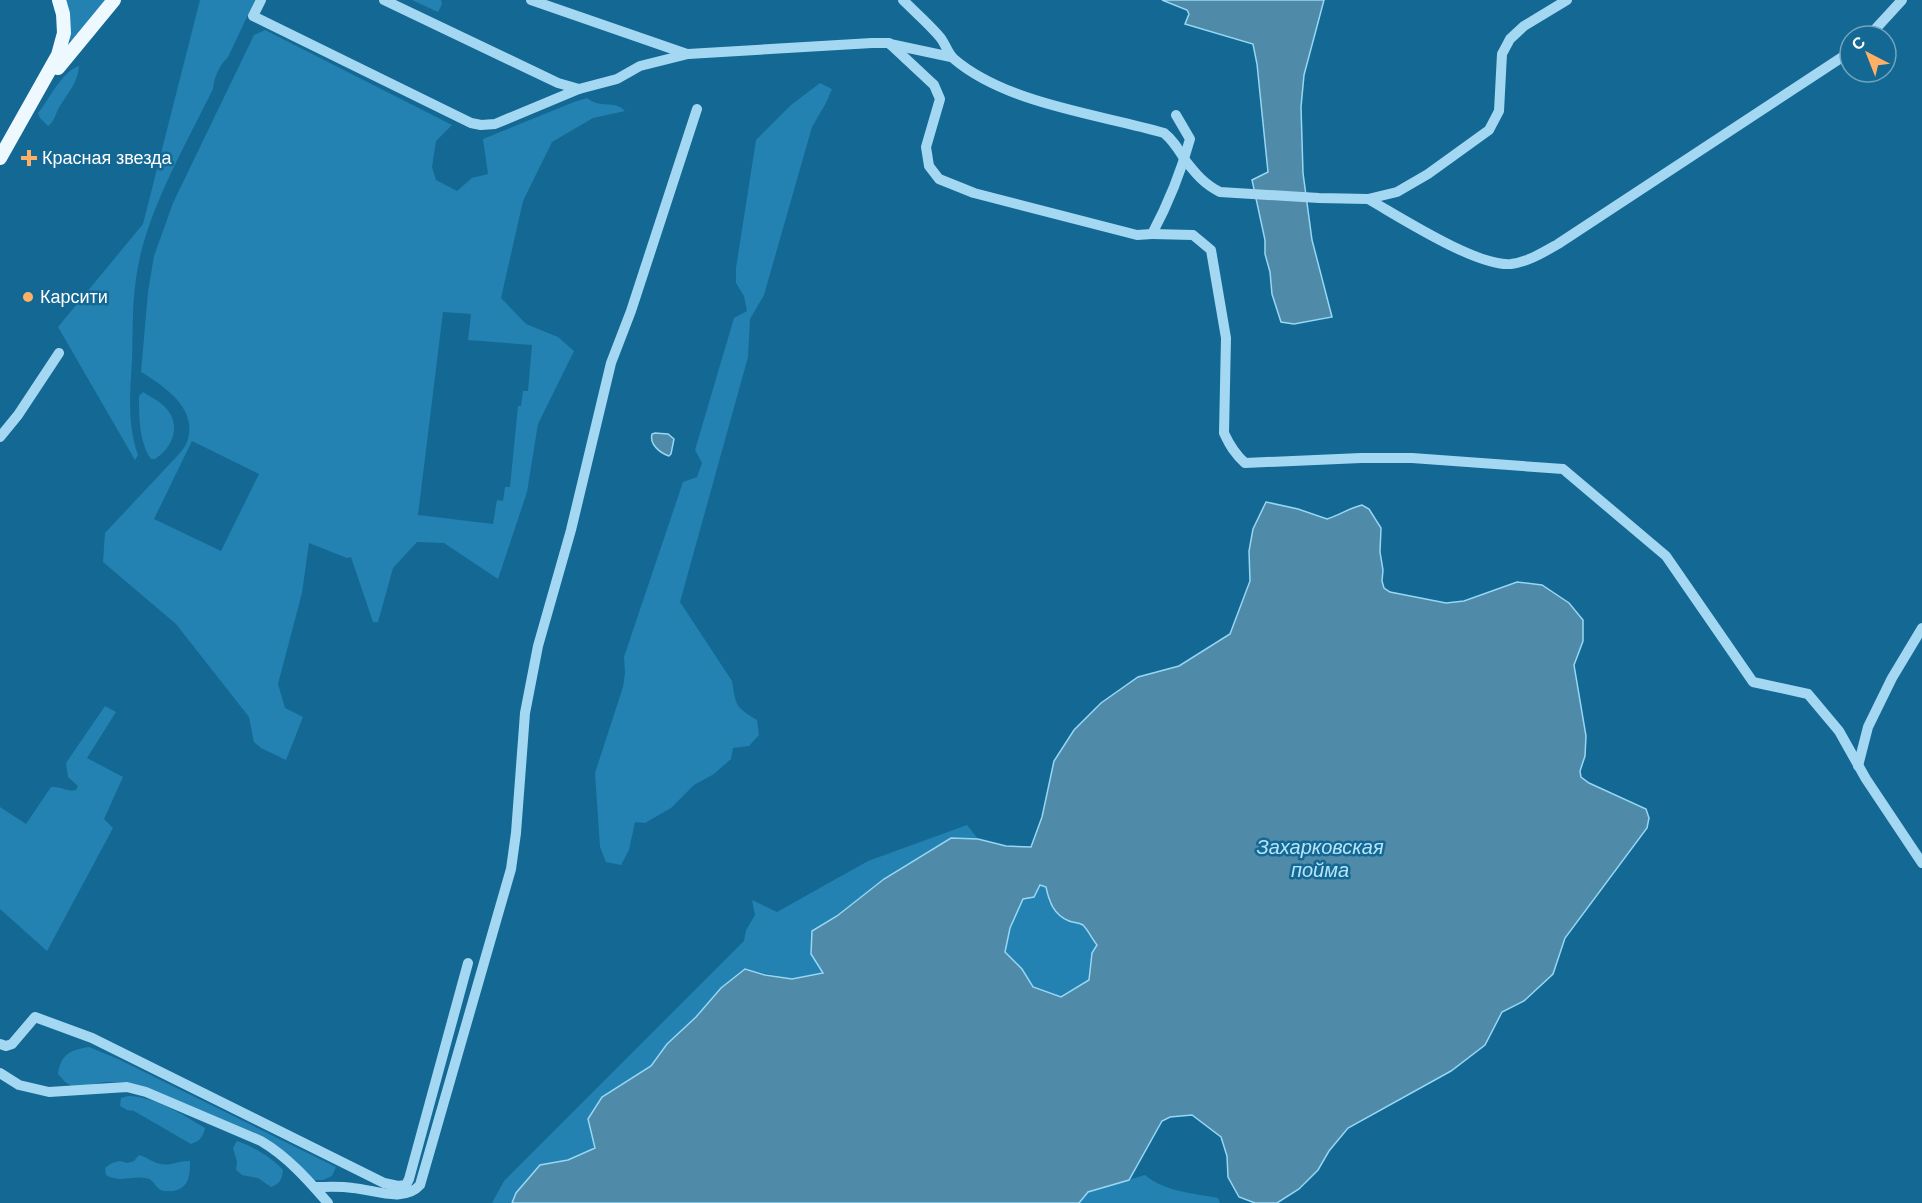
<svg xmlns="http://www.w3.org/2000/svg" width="1922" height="1203" viewBox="0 0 1922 1203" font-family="'DM Sans',sans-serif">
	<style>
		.green { fill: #2382b1; fill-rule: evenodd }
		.water { fill: #4f8aa8; stroke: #96d7f5; stroke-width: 1.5; fill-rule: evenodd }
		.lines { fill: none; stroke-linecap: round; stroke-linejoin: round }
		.minor { stroke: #a4d8f2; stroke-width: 10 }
		.major { stroke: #eef9ff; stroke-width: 14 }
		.poi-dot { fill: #ffb064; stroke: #146894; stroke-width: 2 }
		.labels { text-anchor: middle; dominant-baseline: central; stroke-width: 5; stroke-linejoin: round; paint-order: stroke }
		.poi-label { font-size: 18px; fill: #fff; stroke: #146894; text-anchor: start }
		.water-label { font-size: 20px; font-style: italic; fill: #b8e4fa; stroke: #146894 }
	</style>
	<rect width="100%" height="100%" fill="#146894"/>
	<!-- green -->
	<g class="green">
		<polygon points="65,0 105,0 71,41 69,39 70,19"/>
		<path d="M200,0h55l-27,57c-9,9 -14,20 -15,32 -28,57 -69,127 -77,190 -4,26 -3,54 -4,82 -2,32 -5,63 6,94l-3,5 -77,-133 85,-103z"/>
		<polygon points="412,0 441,0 442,4 438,12"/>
		<path d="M265,30l187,95 -16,16 -4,26 4,13 21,11 15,-13 16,-4 -5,-35 91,-37 13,-4c3,2 6,4 9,5 11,3 21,-1 29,8l-32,7 -41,24 -29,59 -22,97 25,26 32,13 16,14 -36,73 -11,68 -29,87 -54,-36 -27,-1 -24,26 -15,54h-5l-22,-65 -4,1 -38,-15 -7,50 -24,91 7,24 18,9 -17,43 -25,-12 -7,-6 -5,-25 -73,-93 -73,-62 2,-29 74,-79c3,-4 7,-8 8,-12 12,-33 -23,-56 -46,-70l7,-80 6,-36 19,-53 81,-168zM443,312l28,2 -3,26 64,5 -4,46h-5l-2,15h-3l-8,81h-5l-2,14 -6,-1 -4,24 -75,-9zM192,441l67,33 -38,77 -67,-32z"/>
		<path d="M79,66c-1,16 -11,27 -19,40 -5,7 -4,14 -12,20l-8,-8 -2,-5c11,-13 24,-42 41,-47z"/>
		<path d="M820,83l12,6 -6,14 -14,24 -48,168 -14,24 -2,38 -68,245 52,79c4,24 3,26 25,39l2,15 -10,11 -16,2 -2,11 -17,15 -20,11 -23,23 -26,15 -10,-1 -6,28 -8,15 -15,-3 -6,-15 -5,-74 28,-86 2,-14 -1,-16 59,-175 14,-5 5,-14 -7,-13 39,-132 13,-7 -3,-15 -8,-13v-15l20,-128 35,-35z"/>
		<path d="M143,392c7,5 15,8 21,14 18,17 10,41 -9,53h-4c-12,-17 -12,-43 -12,-63z"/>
		<path d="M105,706l11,6 -29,46 36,19 -19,42 9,9 -66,123 -47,-42v-102l26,17 25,-37c9,-1 17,5 25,3l2,-4 -10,-9 -2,-14z"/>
		<polygon points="967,825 978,839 951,838 884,879 837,916 812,931 811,954 823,973 792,979 744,969 721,988 696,1017 667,1044 651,1066 602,1097 588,1119 595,1148 568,1160 540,1165 516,1193 512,1203 492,1203 504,1181 744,941 746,930 755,915 752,900 777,912 868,861"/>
		<polygon points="1040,884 1046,887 1049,903 1070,921 1077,922 1083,925 1097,945 1090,962 1089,980 1061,997 1033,987 1022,969 1005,952 1010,928 1023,899 1034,897"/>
		<path d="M89,1047l29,12 218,108 -4,9 -9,4h-10l-32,-31 -22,-13 -132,-54h-23l-29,6 -10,-6 -7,-8c3,-20 12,-24 31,-27z"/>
		<path d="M128,1096c27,1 54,18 77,32 -2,9 -5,13 -14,16l-57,-33 -7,-1 -7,-4 1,-8z"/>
		<path d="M237,1141c16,6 34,15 46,29 -1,9 -3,14 -12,17l-13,-9 -16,-3 -6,-5 1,-8 -4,-14z"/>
		<path d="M139,1155c8,2 14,8 22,9 10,2 19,-4 29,-3 0,15 -1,27 -17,30 -5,0 -10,1 -14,-2 -6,-5 -6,-11 -15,-11 -14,-2 -23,5 -38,-3l-1,-7 7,-5 8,-2 7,2 7,-2z"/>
		<path d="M1145,1175c20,17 48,18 73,23l2,5h-141l9,-11z"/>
	</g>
	<!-- water -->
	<g class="water">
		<polygon points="1162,0 1324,0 1304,75 1301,107 1303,173 1312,240 1332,317 1294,324 1281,322 1272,294 1270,272 1265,254 1265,240 1252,180 1268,172 1257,64 1253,44 1185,24 1189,14 1187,10"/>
		<path d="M655,433l13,1 6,5 -3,15 -2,2c-9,-3 -20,-12 -17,-22z"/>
		<path d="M1266,502l32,7 29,10c13,-4 22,-11 35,-14l7,4 12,19 -1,24 3,18 -1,11 2,7 6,4 56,11 18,-2 53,-19 25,3 27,18 14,17v21l-9,24 12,71 -1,20 -5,15 1,6 8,6 57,26 3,9 -2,10 -82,110 -12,36 -29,27 -22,11 -17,33 -34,26 -103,57 -19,23 -11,19 -19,19 -22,14h-22l-16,-6 -11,-20 -1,-21 -6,-19 -29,-22 -22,2 -8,4 -33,59 -41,12 -9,11h-567l4,-10 24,-28 28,-5 27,-12 -7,-29 14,-22 49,-31 16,-22 29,-27 25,-29 24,-19 20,6 27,4 31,-6 -12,-19 1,-23 25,-15 47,-37 67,-41 27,1 28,7 25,1 11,-30 12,-56 20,-31 27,-27 37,-26 41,-11 51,-32 20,-53 -1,-30 4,-22zM1040,885l6,2c3,15 8,28 23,34 5,2 9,1 14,4 5,5 9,14 14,20l-5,8 -3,27 -28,17 -28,-10 -11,-18 -17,-17 5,-24 13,-29 11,-2z"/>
	</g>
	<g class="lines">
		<!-- minor -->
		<g class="minor">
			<path d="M261,0l-8,16 218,107 10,2 14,-1 84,-35 38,-10 23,-13 48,-12 184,-11h17l45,42 6,14 -14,48 3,19 10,13 35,14 163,42 15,-1c16,-30 29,-62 38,-95l-14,-24"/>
			<polyline points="384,0 558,83 579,89"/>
			<polyline points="531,0 687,54"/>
			<path d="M903,0c12,12 25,23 36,36 6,6 8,17 15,23 53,45 144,55 210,74 10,8 14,16 21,27 11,14 19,24 35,32l99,6 49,1 29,-7 31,-18 61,-44 10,-19 3,-57 8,-15 14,-13 43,-26"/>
			<polyline points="1869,36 1902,0"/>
			<polyline points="890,44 951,57"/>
			<path d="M1368,199c32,18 109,68 143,65 17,-2 33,-12 47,-20l292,-192"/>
			<path d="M1152,234l41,1 18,15 15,88 -2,95c6,13 11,21 21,30l116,-5h51l151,11 103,87 87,126 55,12 31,37 27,48 56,84"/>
			<polyline points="0,437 18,415 59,353"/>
			<polyline points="1858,766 1868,727 1892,678 1922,628"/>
			<polyline points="0,1044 6,1046 12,1044 35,1017 92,1038 384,1183 398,1186 406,1185 409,1179 468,963"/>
			<path d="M0,1073l19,12 30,7 78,-5 19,5 115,49c27,16 47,39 67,62"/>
			<path d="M315,1187c12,0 25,-1 38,1 22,2 51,15 67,-3l91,-316 5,-36 9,-120 13,-67 33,-116 40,-167 20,-52 66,-202"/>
		</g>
		<!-- major -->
		<g class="major">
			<polyline points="58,68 114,0"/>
			<polyline points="0,158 58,55 64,33 63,14 59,0"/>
		</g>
	</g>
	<!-- markers -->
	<g class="poi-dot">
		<path d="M26 149h6v6h6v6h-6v6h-6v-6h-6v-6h6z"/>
		<circle cx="28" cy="297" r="6"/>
	</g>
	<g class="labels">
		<!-- poi labels -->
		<g class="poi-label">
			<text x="42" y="158">Красная звезда</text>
			<text x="40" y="297">Карсити</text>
		</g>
		<!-- water labels -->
		<g class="water-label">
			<text x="1320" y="847">Захарковская<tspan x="1320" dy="23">пойма</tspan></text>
		</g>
	</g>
	<!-- north arrow -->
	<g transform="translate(1868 54) rotate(318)"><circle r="28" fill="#146894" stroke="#72a4bf" stroke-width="1.5"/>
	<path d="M0-4.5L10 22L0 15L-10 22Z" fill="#ffb064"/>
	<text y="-9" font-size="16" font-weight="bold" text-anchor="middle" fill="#ffffff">С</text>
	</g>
</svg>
